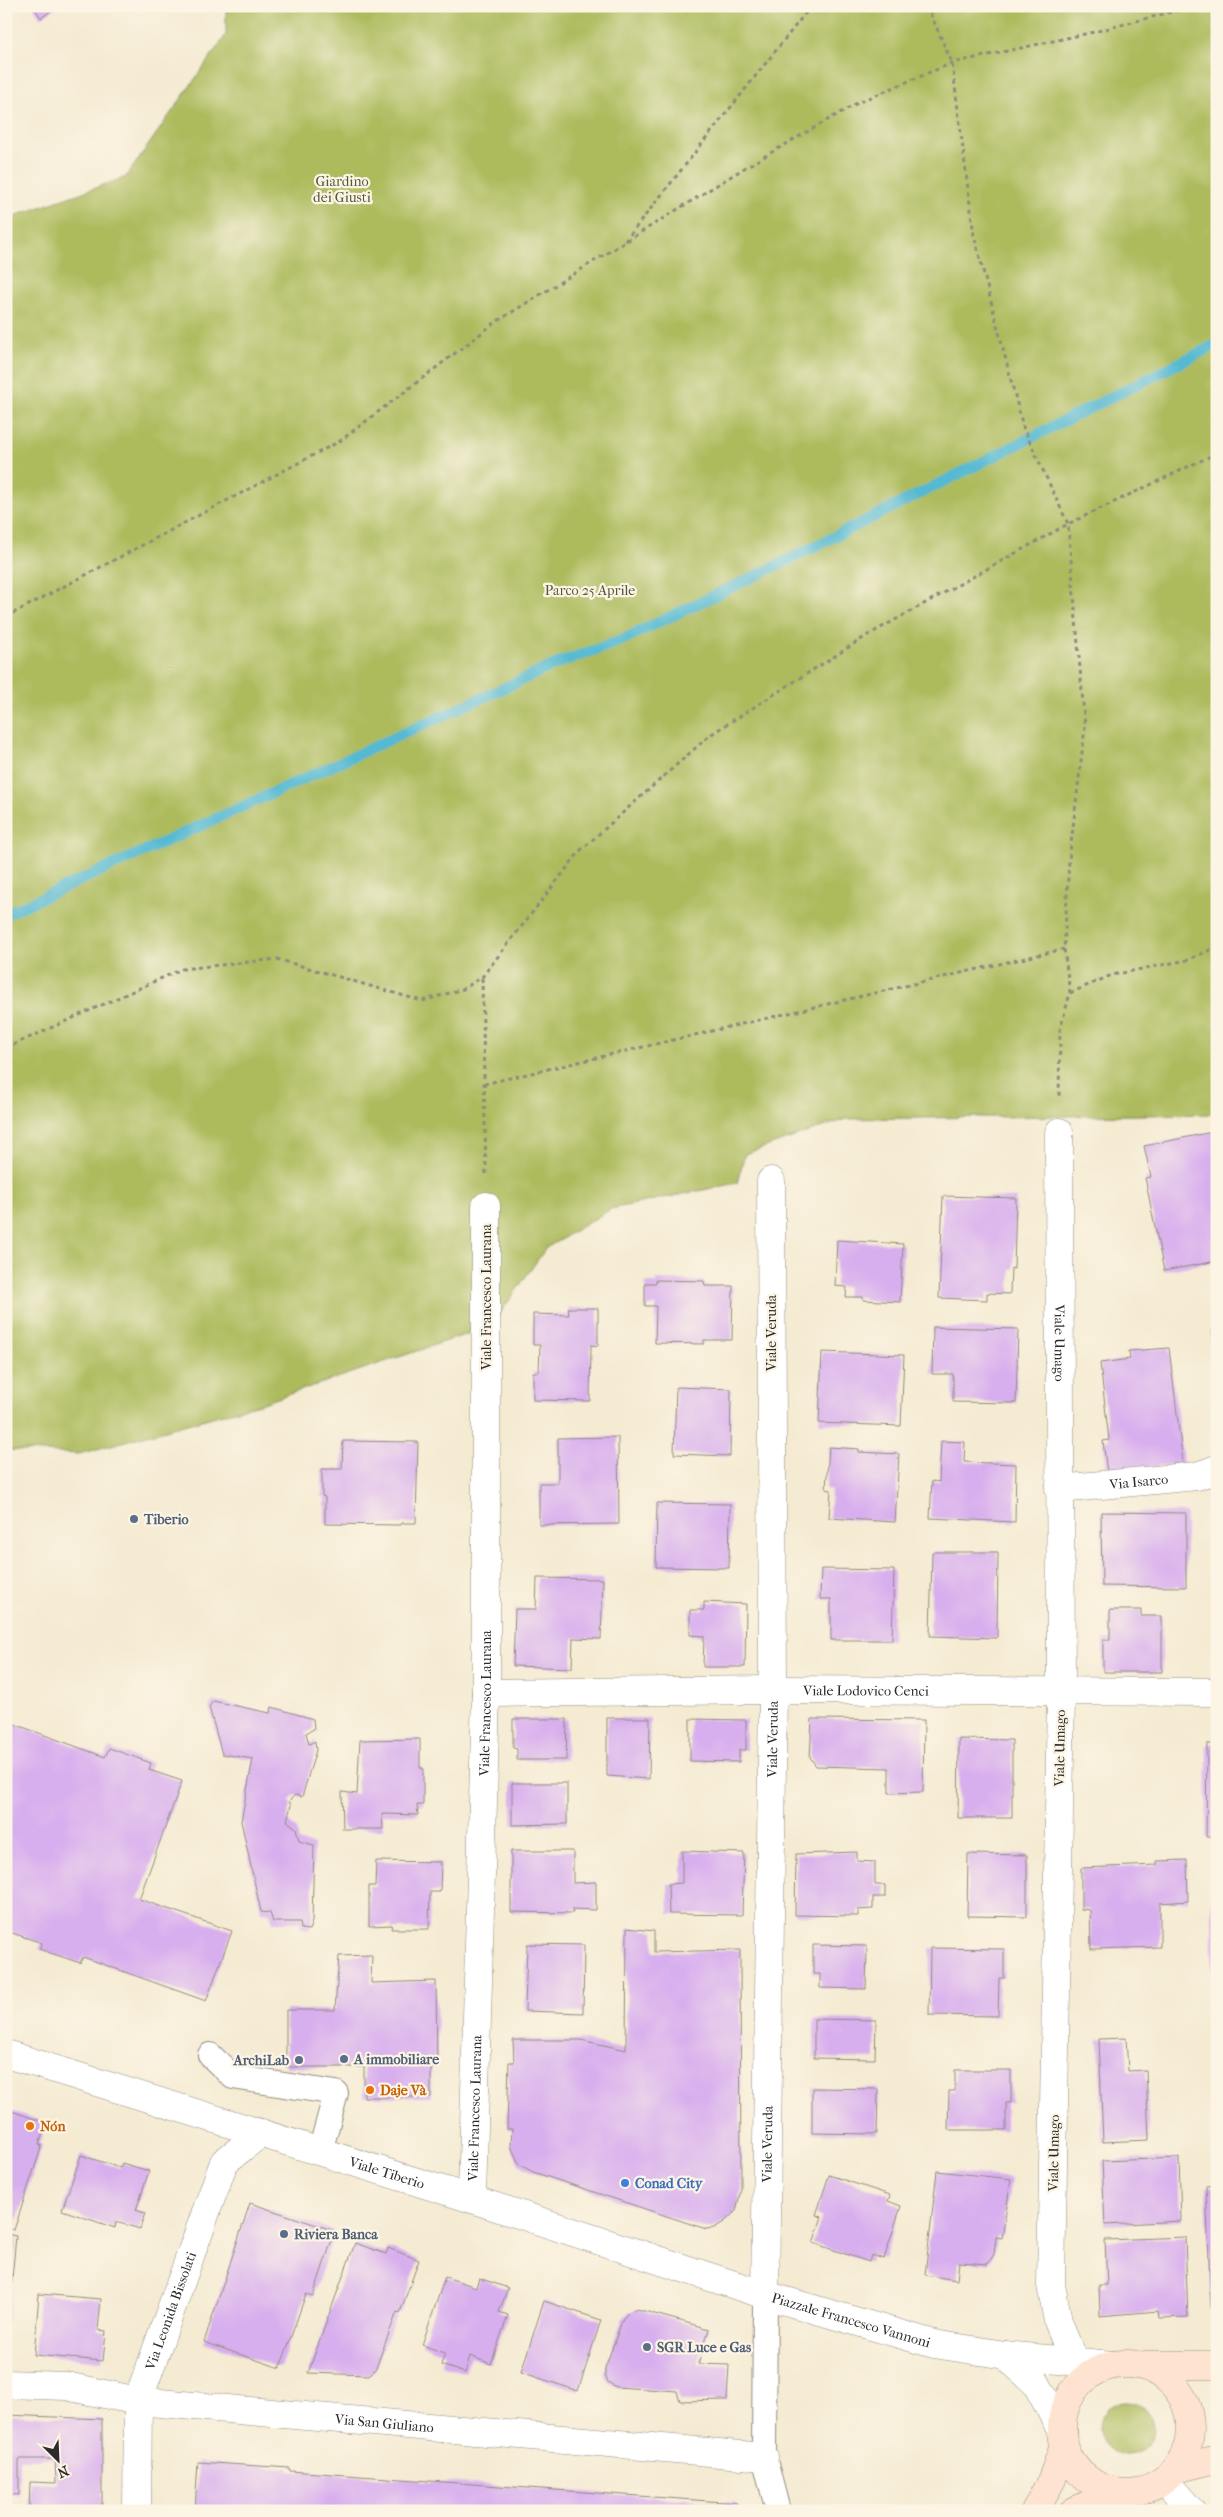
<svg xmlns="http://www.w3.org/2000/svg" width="1223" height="2517" viewBox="0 0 1223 2517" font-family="'IM FELL French Canon',serif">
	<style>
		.green { fill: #adbb5d; stroke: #6c7344 }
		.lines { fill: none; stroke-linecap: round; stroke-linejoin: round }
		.stream { stroke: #54b9d2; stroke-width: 11 }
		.building { fill: #d8afee }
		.pedestrian-casing { stroke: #908b7f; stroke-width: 26 }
		.minor-casing { stroke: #908b7f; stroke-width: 29 }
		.tertiary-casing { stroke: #908b7f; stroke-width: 29 }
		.secondary-casing { stroke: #908b7f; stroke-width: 29 }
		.path { stroke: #908b7f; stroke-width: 3; stroke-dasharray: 4 4; stroke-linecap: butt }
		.pedestrian { stroke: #fff; stroke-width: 24 }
		.minor { stroke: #fff; stroke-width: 28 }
		.tertiary { stroke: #fff; stroke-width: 28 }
		.secondary { stroke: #fee3d1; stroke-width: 28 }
		.service-dot { fill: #5c6f8a; stroke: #fcf5e5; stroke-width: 2 }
		.food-dot { fill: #e8710a; stroke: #fcf5e5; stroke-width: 2 }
		.shop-dot { fill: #3f7fe0; stroke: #fcf5e5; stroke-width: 2 }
		.labels { text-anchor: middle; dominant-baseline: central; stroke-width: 4.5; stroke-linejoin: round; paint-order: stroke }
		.park-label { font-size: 14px; fill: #52563a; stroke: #fcf5e5 }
		.street-label { font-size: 14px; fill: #2b2b2b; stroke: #fcf5e5 }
		.service-label { font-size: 14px; font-weight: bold; fill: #4e5e75; stroke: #fcf5e5; text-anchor: start }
		.food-label { font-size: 14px; font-weight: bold; fill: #c56008; stroke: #fcf5e5; text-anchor: start }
		.shop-label { font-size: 14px; font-weight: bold; fill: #366cbe; stroke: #fcf5e5; text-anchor: start }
	</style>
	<rect width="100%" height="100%" fill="#fcf5e5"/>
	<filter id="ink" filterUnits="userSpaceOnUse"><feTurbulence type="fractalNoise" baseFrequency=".02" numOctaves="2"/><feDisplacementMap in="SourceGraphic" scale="10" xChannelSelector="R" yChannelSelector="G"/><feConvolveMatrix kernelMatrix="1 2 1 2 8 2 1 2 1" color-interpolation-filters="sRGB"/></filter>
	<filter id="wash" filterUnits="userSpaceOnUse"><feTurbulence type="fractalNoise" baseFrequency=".0096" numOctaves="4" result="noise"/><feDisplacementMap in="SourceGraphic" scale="20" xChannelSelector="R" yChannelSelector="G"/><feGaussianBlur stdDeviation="1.12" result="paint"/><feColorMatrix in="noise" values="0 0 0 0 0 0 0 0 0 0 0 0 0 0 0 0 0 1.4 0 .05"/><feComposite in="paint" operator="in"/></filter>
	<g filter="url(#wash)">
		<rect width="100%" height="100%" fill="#f5ebd3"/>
		<!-- green -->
		<g class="green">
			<polygon points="226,6 1217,6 1217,1114 846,1119 745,1154 737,1183 611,1209 546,1248 491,1326 263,1403 79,1454 6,1450 6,219 126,177 226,35"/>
			<circle cx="1126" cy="2428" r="27"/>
		</g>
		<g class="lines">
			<!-- stream -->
			<polyline class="stream" points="6,914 561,662 620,641 786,561 1217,344"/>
		</g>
		<g id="blocks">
			<!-- building -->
			<g class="building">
				<polygon points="33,6 58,6 41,18"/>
				<polygon points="1217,1131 1217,1261 1164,1271 1145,1178 1151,1177 1144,1146"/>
				<polygon points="943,1196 1016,1198 1014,1269 1011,1268 1010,1294 987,1293 987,1300 939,1298"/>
				<polygon points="837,1240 903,1244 900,1302 863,1300 863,1297 846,1297 847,1287 835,1286"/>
				<polygon points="656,1280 704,1281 705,1286 733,1286 732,1340 704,1340 704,1344 655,1343 656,1306 645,1306 645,1283 656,1283"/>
				<polygon points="568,1308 598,1308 598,1346 591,1345 590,1401 533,1400 533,1372 539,1372 540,1345 533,1345 533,1314 569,1315"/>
				<polygon points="933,1327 1018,1329 1016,1403 953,1402 953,1374 932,1374"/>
				<polygon points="1212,1330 1217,1330 1217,1358 1215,1358"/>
				<polygon points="1169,1348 1183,1463 1107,1472 1103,1441 1109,1440 1100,1363 1130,1359 1129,1351"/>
				<polygon points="822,1352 904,1355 901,1426 819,1423"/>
				<polygon points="676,1387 731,1389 730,1456 674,1454"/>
				<polygon points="618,1437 619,1524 539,1525 539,1483 558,1483 558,1438"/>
				<polygon points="343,1441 418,1442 416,1523 402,1523 401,1525 325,1524 325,1497 322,1496 322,1469 342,1469"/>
				<polygon points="941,1441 965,1442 964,1462 1016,1464 1015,1522 930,1518 932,1481 939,1482"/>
				<polygon points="829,1447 859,1449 859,1452 899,1454 895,1522 829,1518 831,1490 826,1489"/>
				<polygon points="657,1503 730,1504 729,1568 656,1567"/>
				<polygon points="1101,1512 1186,1513 1186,1587 1102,1586"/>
				<polygon points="932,1552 998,1552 997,1638 930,1636"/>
				<polygon points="821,1569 894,1570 892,1640 831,1640 831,1599 820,1599"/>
				<polygon points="537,1578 603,1579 601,1639 573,1638 572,1668 513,1666 515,1609 536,1609"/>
				<polygon points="704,1602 746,1604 745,1667 703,1667 704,1636 690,1635 690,1610 704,1610"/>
				<polygon points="1110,1610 1141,1610 1141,1616 1162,1616 1162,1672 1103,1672 1103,1640 1110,1640"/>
				<polygon points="213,1701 270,1713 272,1707 313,1719 314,1729 306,1733 309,1744 315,1741 316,1750 302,1797 295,1795 289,1801 291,1805 287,1821 296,1828 299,1841 314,1845 312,1922 309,1930 301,1929 300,1922 273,1922 270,1913 261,1912 241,1821 253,1759 222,1754 209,1707"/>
				<polygon points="607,1718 650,1718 649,1779 607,1776"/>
				<polygon points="513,1719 567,1719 566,1760 517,1760 517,1749 513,1748"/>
				<polygon points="690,1719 746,1720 746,1750 739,1750 739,1762 690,1761"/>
				<polygon points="812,1719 924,1720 923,1792 889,1793 889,1768 816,1766 810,1757"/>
				<polygon points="6,1721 105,1757 109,1748 151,1763 149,1770 182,1781 139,1899 232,1931 206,2001 83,1957 80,1963 39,1949 42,1943 6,1931"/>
				<polygon points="420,1739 420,1768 423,1768 423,1805 417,1805 418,1815 382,1814 383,1829 343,1829 342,1792 357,1794 360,1740"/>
				<polygon points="959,1739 1012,1740 1012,1818 958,1818"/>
				<polygon points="1207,1744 1217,1744 1217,1837 1206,1837"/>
				<polygon points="512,1783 567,1783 567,1824 512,1825"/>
				<polygon points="511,1851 573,1851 573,1883 596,1882 596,1910 572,1909 573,1913 511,1912"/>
				<polygon points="682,1851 744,1853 742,1915 669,1914 668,1884 682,1883"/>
				<polygon points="857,1852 857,1861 875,1862 875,1885 885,1885 885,1897 873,1897 873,1909 858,1910 858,1916 795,1915 796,1854"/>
				<polygon points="968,1854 1027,1855 1027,1917 967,1916"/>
				<polygon points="1187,1860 1188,1901 1160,1903 1160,1947 1091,1949 1090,1910 1081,1909 1081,1868 1157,1865 1157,1861"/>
				<polygon points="376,1861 441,1862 440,1892 430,1892 429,1929 391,1929 392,1925 369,1926 369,1886 375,1886"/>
				<rect x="1212" y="1900" width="5" height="76"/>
				<polygon points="627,1928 654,1931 654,1952 740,1950 741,2189 736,2211 724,2222 714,2228 706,2229 533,2172 519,2164 511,2146 512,2129 507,2129 509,2062 514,2062 513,2040 581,2040 626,2050"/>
				<polygon points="527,1944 584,1945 583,2013 525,2011"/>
				<polygon points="813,1945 867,1946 866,1989 820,1988 820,1974 813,1974"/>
				<polygon points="930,1948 1004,1949 1004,1978 999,1978 998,2016 929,2015"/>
				<polygon points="372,1955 371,1983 436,1981 437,2067 431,2067 431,2097 364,2097 364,2067 286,2067 286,2010 335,2010 339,1956"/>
				<polygon points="814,2019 876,2020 875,2059 814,2058"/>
				<polygon points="1126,2038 1128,2071 1146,2070 1149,2140 1103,2142 1099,2039"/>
				<polygon points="955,2070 1011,2070 1011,2103 1006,2103 1006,2130 948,2130 949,2091 955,2091"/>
				<polygon points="812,2088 878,2089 877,2134 812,2133"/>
				<polygon points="6,2109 46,2123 39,2144 42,2145 14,2230 6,2228"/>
				<polygon points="81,2155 120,2168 122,2163 149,2171 136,2210 145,2213 140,2229 116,2222 115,2228 62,2210"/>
				<polygon points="1179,2158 1181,2221 1105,2225 1102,2161"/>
				<polygon points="937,2171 1011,2179 1002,2238 996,2237 994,2254 988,2264 959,2262 957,2280 925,2275"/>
				<polygon points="829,2175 890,2195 888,2201 901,2206 884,2259 871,2255 869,2262 813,2243 822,2217 816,2215"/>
				<polygon points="1217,2185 1217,2308 1211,2309 1206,2186"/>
				<polygon points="250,2203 335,2231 313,2296 306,2294 280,2368 204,2342"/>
				<polygon points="6,2234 16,2236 8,2322 6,2322"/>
				<polygon points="1185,2237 1188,2317 1159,2318 1158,2311 1100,2316 1099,2285 1107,2285 1105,2240"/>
				<polygon points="355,2243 386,2254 388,2248 419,2260 400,2313 397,2312 375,2370 369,2375 308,2373"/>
				<polygon points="445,2277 476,2287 479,2278 508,2288 499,2312 508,2315 491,2364 470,2356 465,2373 441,2365 445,2353 422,2345"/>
				<polygon points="39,2294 101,2299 98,2330 106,2331 103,2361 34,2355"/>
				<polygon points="544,2301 601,2320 578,2391 521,2372"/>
				<polygon points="637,2309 709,2329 698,2364 729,2365 727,2400 680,2401 677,2391 616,2387 608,2382 605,2376 605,2368 623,2318 629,2312"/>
				<polygon points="6,2415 102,2419 102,2511 29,2511 30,2482 56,2483 55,2459 19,2459 19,2495 6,2494"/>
				<polygon points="198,2462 289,2468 290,2471 737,2503 738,2511 195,2511"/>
			</g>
		</g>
	</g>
	<g filter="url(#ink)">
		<use href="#blocks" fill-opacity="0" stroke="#908b7f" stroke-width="1"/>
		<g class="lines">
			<defs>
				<g id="pedestrian">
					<polyline points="210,2055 233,2077 336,2093 324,2137"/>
					<polyline points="765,2295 764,2457 778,2511"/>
				</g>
				<g id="minor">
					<path id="s1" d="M1059,1132l2,561 -10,592 7,36 15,39"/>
					<path id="s2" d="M1059,1489l138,-13 20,-7"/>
					<path id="s3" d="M486,1693l287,-3 444,2"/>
					<path id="s4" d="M472,2199l14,-506v-487"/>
					<path id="s5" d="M765,2295l8,-605 -2,-509"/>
					<path id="s6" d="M6,2384l60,2 72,15 626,56"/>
					<polyline points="1164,2480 1191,2511"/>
					<path id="s7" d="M137,2511l1,-110 86,-239 37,-29"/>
				</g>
				<g id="tertiary">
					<path id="s8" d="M6,2054l466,145 293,96 169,49 71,11 107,10"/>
					<polyline points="1005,2355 1036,2383 1062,2431"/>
				</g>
				<g id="secondary">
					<circle cx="1126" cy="2428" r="64"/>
					<polyline points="1145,2365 1217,2365"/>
					<polyline points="1176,2469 1217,2459"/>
					<polyline points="1035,2511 1052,2479 1064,2446"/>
					<polyline points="1074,2511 1117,2492"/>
				</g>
			</defs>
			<!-- pedestrian casing -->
			<use href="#pedestrian" class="pedestrian-casing"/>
			<!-- minor casing -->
			<use href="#minor" class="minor-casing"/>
			<!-- tertiary casing -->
			<use href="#tertiary" class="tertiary-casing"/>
			<!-- secondary casing -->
			<use href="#secondary" class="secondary-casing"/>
			<!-- path -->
			<g class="path">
				<polyline points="927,6 952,63 974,235 1023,427 1068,524 1085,728 1069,860 1064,949 1070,993 1060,1030 1059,1099"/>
				<polyline points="625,241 811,6"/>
				<polyline points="6,617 340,441 496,322 746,167 859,102 952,63 1094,32 1195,6"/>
				<polyline points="482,978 486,1174"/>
				<polyline points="1070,993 1112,975 1187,960 1217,947"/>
				<polyline points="6,1048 182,969 277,959 422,1001 463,989 482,977 581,850 710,735 868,635 1068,524 1217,453"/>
				<polyline points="484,1084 1064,949"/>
			</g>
			<!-- pedestrian -->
			<use href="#pedestrian" class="pedestrian"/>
			<!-- minor -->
			<use href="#minor" class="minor"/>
			<!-- tertiary -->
			<use href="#tertiary" class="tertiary"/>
			<!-- secondary -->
			<use href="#secondary" class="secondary"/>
		</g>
	</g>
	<!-- markers -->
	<g class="service-dot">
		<circle cx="134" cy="1519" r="5"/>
		<circle cx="344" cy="2059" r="5"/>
		<circle cx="299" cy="2060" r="5"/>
		<circle cx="284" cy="2234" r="5"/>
		<circle cx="647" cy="2347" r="5"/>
	</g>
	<g class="food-dot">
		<circle cx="370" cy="2090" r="5"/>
		<circle cx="30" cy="2126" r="5"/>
	</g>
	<circle class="shop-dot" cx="625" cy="2183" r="5"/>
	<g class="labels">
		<!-- park labels -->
		<g class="park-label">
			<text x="342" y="181">Giardino<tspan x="342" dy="16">dei Giusti</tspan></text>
			<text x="590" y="590">Parco 25 Aprile</text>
		</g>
		<!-- street labels -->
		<g class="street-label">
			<text transform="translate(486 1297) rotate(-90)">Viale Francesco Laurana</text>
			<text transform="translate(771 1333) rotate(-90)">Viale Veruda</text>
			<text stroke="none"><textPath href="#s1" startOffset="211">Viale Umago</textPath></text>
			<text stroke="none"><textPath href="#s2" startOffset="80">Via Isarco</textPath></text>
			<text stroke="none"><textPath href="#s3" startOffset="380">Viale Lodovico Cenci</textPath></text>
			<text stroke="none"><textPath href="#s4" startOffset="496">Viale Francesco Laurana</textPath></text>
			<text stroke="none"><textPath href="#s5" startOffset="556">Viale Veruda</textPath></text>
			<text transform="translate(1060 1748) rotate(-89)">Viale Umago</text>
			<text stroke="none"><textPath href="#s4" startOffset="91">Viale Francesco Laurana</textPath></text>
			<text stroke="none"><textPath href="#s5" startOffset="151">Viale Veruda</textPath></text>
			<text transform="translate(1054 2153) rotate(-89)">Viale Umago</text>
			<text stroke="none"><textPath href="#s8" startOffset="399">Viale Tiberio</textPath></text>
			<text stroke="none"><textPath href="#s7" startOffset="206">Via Leonida Bissolati</textPath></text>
			<text stroke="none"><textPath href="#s8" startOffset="886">Piazzale Francesco Vannoni</textPath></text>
			<text stroke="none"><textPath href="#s6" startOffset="381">Via San Giuliano</textPath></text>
		</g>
		<!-- service labels -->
		<g class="service-label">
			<text x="144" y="1519">Tiberio</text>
			<text x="354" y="2059">A immobiliare</text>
			<text x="289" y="2060" text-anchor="end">ArchiLab</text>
			<text x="294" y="2234">Riviera Banca</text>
			<text x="657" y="2347">SGR Luce e Gas</text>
		</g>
		<!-- food labels -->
		<g class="food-label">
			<text x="380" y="2090">Daje Và</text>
			<text x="40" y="2126">Nón</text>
		</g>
		<!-- shop labels -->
		<g class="shop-label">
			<text x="635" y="2183">Conad City</text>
		</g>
	</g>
	<!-- margin -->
	<rect width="1223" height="2517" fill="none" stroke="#fcf5e5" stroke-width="25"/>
	<!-- north arrow -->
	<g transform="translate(58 2460) rotate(156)" stroke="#fcf5e5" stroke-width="4" paint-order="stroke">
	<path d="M0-4L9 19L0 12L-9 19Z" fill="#2b2b2b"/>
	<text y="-8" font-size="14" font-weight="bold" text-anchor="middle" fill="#2b2b2b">N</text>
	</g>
</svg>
